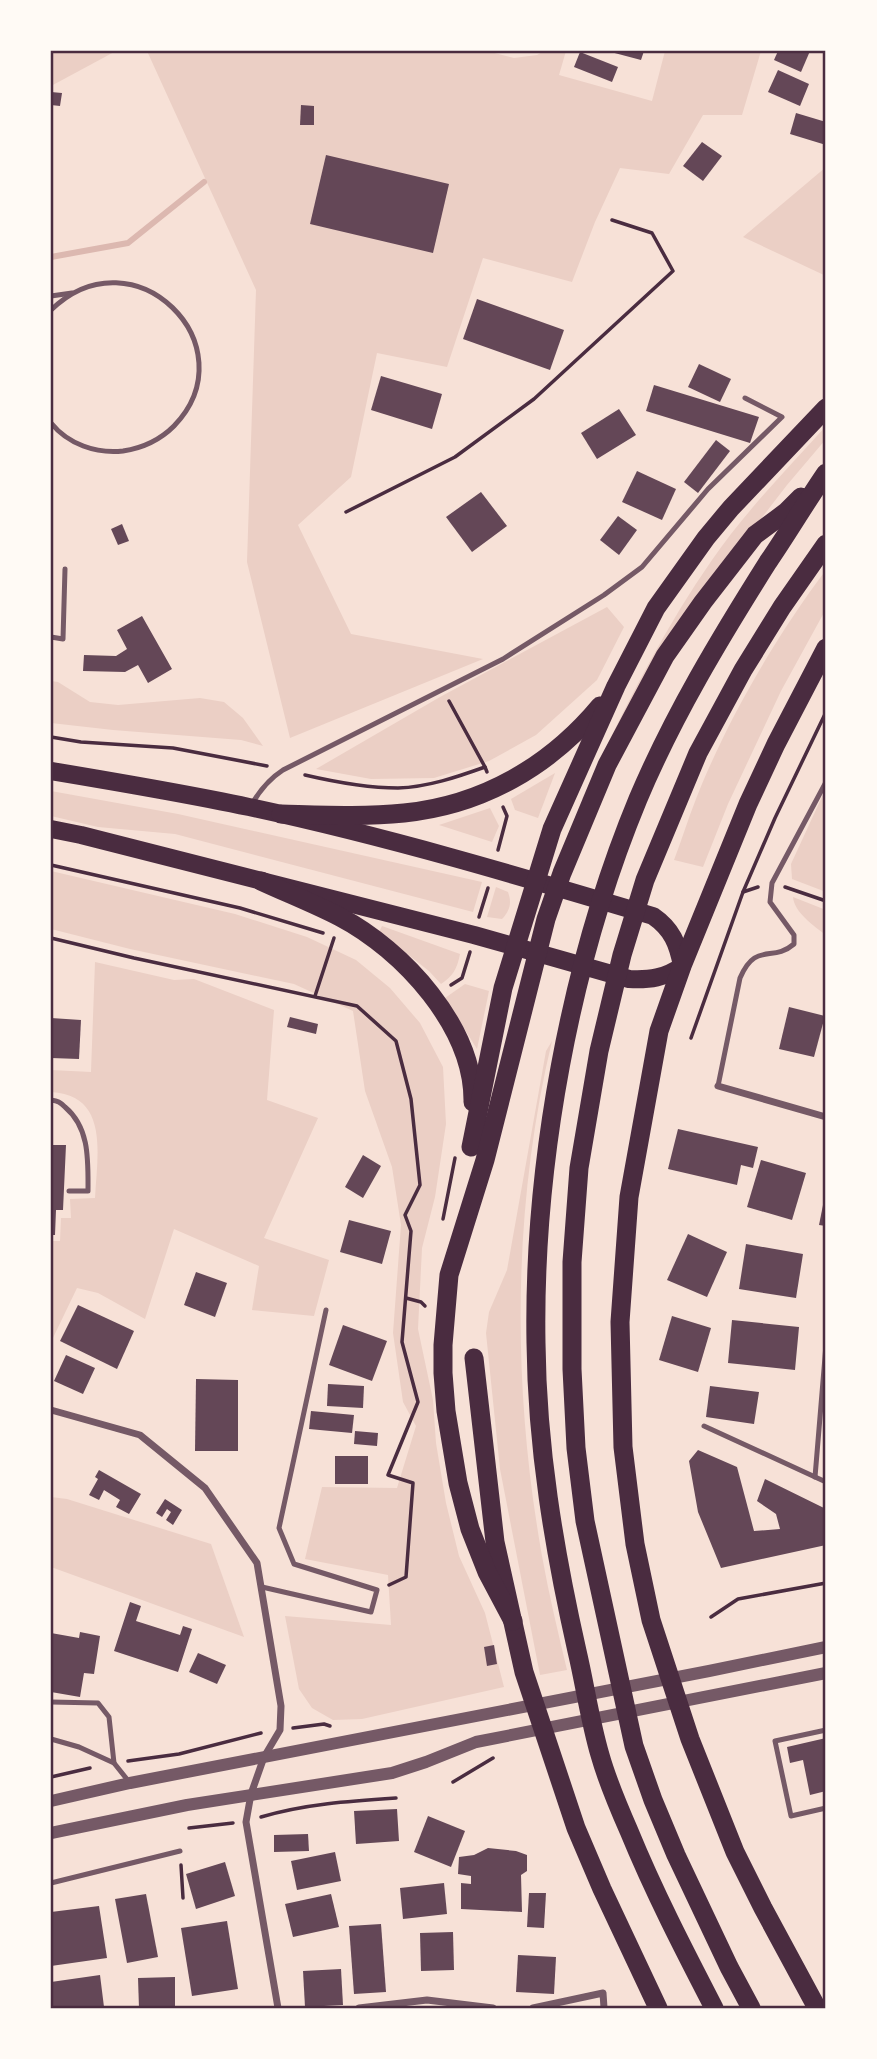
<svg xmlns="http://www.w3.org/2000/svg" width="877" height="2059" viewBox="0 0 877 2059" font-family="'Open Sans',sans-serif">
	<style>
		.green { fill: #ebcfc5 }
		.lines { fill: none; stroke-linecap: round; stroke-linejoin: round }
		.stream { stroke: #dcb8b0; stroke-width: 6 }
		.building { fill: #644757 }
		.path { stroke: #4a2c40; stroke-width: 3.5 }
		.service { stroke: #755966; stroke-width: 5 }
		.minor { stroke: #755966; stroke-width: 7 }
		.tertiary { stroke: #755966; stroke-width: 12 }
		.primary { stroke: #4a2c40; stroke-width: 18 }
		.trunk { stroke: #4a2c40; stroke-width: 19 }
		.neatline { fill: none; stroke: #4a2c40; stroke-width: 2.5 }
	</style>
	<rect width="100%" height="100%" fill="#f7e1d7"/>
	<!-- green -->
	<g class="green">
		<polygon points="51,51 116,51 51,86"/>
		<polygon points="147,51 487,51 514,58 537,55 544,51 566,51 559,75 652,101 665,51 761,51 742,115 703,115 669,174 620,168 595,222 572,282 483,258 447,367 377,353 351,477 298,525 351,634 483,659 290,738 247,562 256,290"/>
		<polygon points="826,167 826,276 743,237"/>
		<path d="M826,426v13l-39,46 -57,74 -143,239 -5,1c38,-83 78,-164 130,-239 33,-48 75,-91 114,-134z"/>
		<path d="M826,570v39l-45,82 -53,113 -25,63 -29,-7c8,-21 14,-41 22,-61 30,-77 80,-163 130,-229z"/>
		<polygon points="607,607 624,627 597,680 536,735 489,761 434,778 371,779 316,769 440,697"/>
		<polygon points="51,681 58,682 90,702 118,705 200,698 224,702 243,718 263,746 241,740 113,730 51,723"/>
		<polygon points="555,773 538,818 515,810 511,799"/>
		<polygon points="826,788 826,892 792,879 791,864"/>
		<polygon points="51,791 178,814 482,882 473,912 175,834 98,827 51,816"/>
		<polygon points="490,808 499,826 492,842 439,825"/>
		<polygon points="51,871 235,914 307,937 356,960 390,988 420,1023 443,1067 446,1124 435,1197 422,1248 418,1329 433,1400 436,1443 446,1503 459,1556 485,1613 504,1687 362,1719 333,1720 312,1708 299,1689 285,1616 391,1625 388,1575 305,1559 322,1487 397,1488 416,1426 403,1402 393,1333 401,1225 392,1167 365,1091 353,1011 294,984 130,949 51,929"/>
		<path d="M496,887l12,5c4,11 2,18 -6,27l-15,-2z"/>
		<path d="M793,897l33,13v25c-12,-9 -32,-23 -33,-38z"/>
		<path d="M382,926l78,28c-3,15 -7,22 -19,30l-12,-13 -50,-39z"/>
		<path d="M95,962l79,18 20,-1 80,31 -7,90 51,18 -54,120 65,22 -15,56 -62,-6 7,-44 -85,-37 -29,90 -47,-26 -21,-5 -26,54v-101h9l1,-23h10l-1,-19 25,-1c2,-42 15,-103 -44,-106v-22l40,2z"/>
		<polygon points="465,984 489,991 477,1049 445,998"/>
		<path d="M552,1041c-40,167 -40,346 -10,515 7,39 16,76 25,114l-27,5 -40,-206 -14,-136 3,-21 18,-42 39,-219z"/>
		<polygon points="51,1497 67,1499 211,1544 244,1637 51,1567"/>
	</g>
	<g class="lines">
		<!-- stream -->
		<polyline class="stream" points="51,257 128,243 204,182"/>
	</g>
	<!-- building -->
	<g class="building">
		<polygon points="607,51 644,51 641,60"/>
		<polygon points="778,51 810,51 801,72 774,60"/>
		<polygon points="580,52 618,67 612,82 574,67"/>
		<polygon points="778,70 809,84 800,106 768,92"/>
		<polygon points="51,92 62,93 60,106 51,105"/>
		<polygon points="301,105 314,106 314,125 300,125"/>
		<polygon points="796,113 826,122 826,145 790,134"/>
		<polygon points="702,142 722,156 703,181 683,166"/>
		<polygon points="326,155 449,184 433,253 310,224"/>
		<polygon points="477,299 564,330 550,370 463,339"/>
		<polygon points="699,364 731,379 720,402 688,387"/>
		<polygon points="381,376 442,394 432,429 371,410"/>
		<polygon points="654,385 759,417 750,443 646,411"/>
		<polygon points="619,409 636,435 597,459 581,433"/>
		<polygon points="716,440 730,451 698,493 684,482"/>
		<polygon points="637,471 676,489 662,520 622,502"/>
		<polygon points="481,492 507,526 472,552 446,517"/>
		<polygon points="618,516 637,530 619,555 600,540"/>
		<polygon points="122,524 129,541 118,545 111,529"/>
		<polygon points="142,616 172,669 148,683 138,665 125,672 83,671 84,655 116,656 127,649 117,630"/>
		<polygon points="789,1007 825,1016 814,1057 779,1049"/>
		<polygon points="290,1017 318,1024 316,1034 287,1027"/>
		<polygon points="51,1018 81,1020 79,1059 51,1058"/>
		<polygon points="678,1129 758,1147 753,1168 741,1165 737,1185 668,1169"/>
		<polygon points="51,1145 66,1145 63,1210 56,1210 55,1235 51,1235"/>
		<polygon points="363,1155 381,1166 363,1198 345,1187"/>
		<polygon points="761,1160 806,1173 792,1220 747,1207"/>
		<polygon points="825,1195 826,1195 826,1226 819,1225"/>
		<polygon points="349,1220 391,1231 382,1264 340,1252"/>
		<polygon points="688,1234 727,1252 707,1297 667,1280"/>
		<polygon points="746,1244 803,1254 796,1298 739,1289"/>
		<polygon points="196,1272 227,1283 215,1317 184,1305"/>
		<polygon points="78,1305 134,1331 117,1369 60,1341"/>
		<polygon points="672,1316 711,1328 698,1372 659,1360"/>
		<polygon points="732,1320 799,1327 795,1370 728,1363"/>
		<polygon points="343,1325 387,1341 372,1381 329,1365"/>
		<polygon points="66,1355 95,1368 83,1394 54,1381"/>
		<polygon points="196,1379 238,1380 238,1451 195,1451"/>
		<polygon points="328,1384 364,1386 363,1408 327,1406"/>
		<polygon points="710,1386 759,1392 754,1424 706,1417"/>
		<polygon points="311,1411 354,1415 352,1433 309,1429"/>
		<polygon points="355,1431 378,1433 377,1446 354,1444"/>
		<polygon points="698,1450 737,1467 754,1531 780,1529 776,1514 757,1501 765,1479 826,1509 826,1545 721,1568 698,1512 689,1461"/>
		<rect x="335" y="1456" width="33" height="28"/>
		<polygon points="99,1470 141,1494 129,1514 116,1507 120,1500 104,1490 99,1500 89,1495 98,1479 95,1477"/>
		<polygon points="165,1499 182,1510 173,1525 166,1520 171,1512 167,1509 162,1517 156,1513"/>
		<polygon points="130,1602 141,1606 136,1621 180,1635 183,1626 192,1629 178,1672 114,1651"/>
		<polygon points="80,1632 100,1636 94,1674 84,1673 80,1697 51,1692 51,1633 79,1638"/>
		<polygon points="494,1645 497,1664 487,1666 484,1647"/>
		<polygon points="198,1653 226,1665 217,1684 189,1672"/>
		<polygon points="826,1738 826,1791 810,1795 803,1760 790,1763 787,1747"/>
		<polygon points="397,1809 399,1841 356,1844 354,1811"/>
		<polygon points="428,1816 465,1831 451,1867 414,1852"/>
		<polygon points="308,1834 309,1851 274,1852 274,1835"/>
		<polygon points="488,1848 516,1851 527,1855 527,1871 521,1875 522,1912 461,1909 461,1883 471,1884 471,1876 458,1874 459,1857 474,1855"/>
		<polygon points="335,1852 341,1881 297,1890 291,1861"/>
		<polygon points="225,1862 235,1896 196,1909 186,1874"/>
		<polygon points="444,1883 447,1914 403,1919 400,1888"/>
		<polygon points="529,1893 546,1893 544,1928 527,1927"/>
		<polygon points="146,1894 158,1957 127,1963 115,1899"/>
		<polygon points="331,1894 339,1927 293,1937 285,1904"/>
		<polygon points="99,1906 107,1958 51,1966 51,1912"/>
		<polygon points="227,1921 238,1989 192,1996 181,1928"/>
		<polygon points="381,1924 386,1992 354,1994 349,1926"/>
		<polygon points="453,1932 454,1970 421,1971 420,1933"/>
		<polygon points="518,1955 556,1957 554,1994 516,1992"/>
		<polygon points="341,1969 343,2005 305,2007 303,1971"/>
		<polygon points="100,1975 104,2007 51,2008 51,1982"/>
		<polygon points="175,1977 175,2008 139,2008 138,1978"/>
	</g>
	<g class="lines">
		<!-- path -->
		<g class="path">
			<polyline points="346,512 455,457 534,399 673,271 652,233 612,220"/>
			<polyline points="449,701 485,767"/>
			<polyline points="51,737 81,742 173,748 267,766"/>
			<path d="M305,775c30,7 63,13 93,13 30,-1 59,-11 87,-21l2,5"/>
			<polyline points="498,850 507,816 503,807"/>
			<polyline points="51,865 240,908 323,933"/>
			<polyline points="785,887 826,901"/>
			<polyline points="743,892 758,887"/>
			<polyline points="479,917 488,888"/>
			<polyline points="51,938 134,958 357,1006 396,1041 411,1099 420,1185 405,1215 411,1231 402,1342 418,1402 388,1475 413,1483 406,1577 389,1585"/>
			<polyline points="451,985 462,978 470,952"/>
			<polyline points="315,996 334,938"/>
			<polyline points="691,1038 743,892 775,818 826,712"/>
			<polyline points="443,1219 455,1158"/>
			<polyline points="406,1298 421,1302 425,1306"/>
			<polyline points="711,1617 738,1599 826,1583"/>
			<polyline points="293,1728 324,1724 330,1726"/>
			<polyline points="128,1761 179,1754 261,1733"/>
			<polyline points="51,1777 90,1768"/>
			<polyline points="453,1782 493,1758"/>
			<path d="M261,1817c44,-13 89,-16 135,-19"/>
			<polyline points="189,1828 233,1823"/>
			<polyline points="181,1865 183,1898"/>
		</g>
		<!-- service -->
		<g class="service">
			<polyline points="51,296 72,293"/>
			<path d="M51,310c83,-81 200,36 123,116 -14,14 -31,22 -51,25 -27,3 -55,-7 -72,-28"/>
			<polyline points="51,637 63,639 65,569"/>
			<path d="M252,804c8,-14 17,-25 31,-34l220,-111 101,-64 38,-28 66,-78 74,-72 -37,-19"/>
			<path d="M718,1086l22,-108c16,-37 32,-15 54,-34v-9l-24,-33 2,-19 54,-101"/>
			<path d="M51,1100c7,1 9,2 14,7 25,21 23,54 23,84h-19"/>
			<polyline points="704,1426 826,1482"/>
			<polyline points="815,1477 826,1345"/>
			<polyline points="262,1587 371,1612 377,1590 294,1564 279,1528 326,1310"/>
			<polyline points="51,1702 98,1703 109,1717 114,1763"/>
			<polyline points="826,1730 775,1741 791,1816 826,1808"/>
			<polyline points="51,1739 79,1747 114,1763 130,1783"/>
			<polyline points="51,1883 180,1851"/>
		</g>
		<!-- minor -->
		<g class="minor">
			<polyline points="718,1086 826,1117"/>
			<polyline points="51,1410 140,1435 205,1488 257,1563 281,1706 280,1730 264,1757 251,1794 246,1822 278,2008"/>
			<polyline points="359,2008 427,2000 493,2008"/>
			<polyline points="533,2008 603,1993 604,2008"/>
		</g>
		<!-- tertiary -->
		<g class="tertiary">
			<polyline points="51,1801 130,1783 709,1671 826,1647"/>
			<polyline points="51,1833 187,1805 392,1773 426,1762 476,1742 826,1673"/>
		</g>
		<!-- primary -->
		<path class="primary" d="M51,771c66,11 132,22 198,36 136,29 270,69 404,109 19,13 25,28 29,50 -17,12 -32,14 -53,13l-155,-44 -393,-100 -30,-6"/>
		<!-- trunk -->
		<g class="trunk">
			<path d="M281,814c41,1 83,3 123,-1 79,-8 146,-47 196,-107"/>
			<path d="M261,881c26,12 54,23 79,36 63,33 134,110 133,185"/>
			<polyline points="471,1147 503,988 552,829 616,686 656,608 706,538 731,508 826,408"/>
			<polyline points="474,1358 495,1542 524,1672 576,1828 602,1889 658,2008"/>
			<polyline points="513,1621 487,1572 470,1529 458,1483 446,1411 443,1373 443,1345 449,1275 485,1160 546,919 562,873 607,765 665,656 703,602 755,535 786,512 801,497"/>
			<path d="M714,2008c-30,-58 -60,-116 -85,-177 -11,-25 -22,-51 -29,-76 -10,-34 -15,-70 -23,-104 -23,-102 -40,-204 -41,-308 -3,-178 34,-380 102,-544 35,-83 82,-161 130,-237 20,-29 38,-60 58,-89"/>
			<polyline points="751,2008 729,1967 676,1855 653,1800 634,1746 585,1521 576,1448 572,1369 572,1262 579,1168 599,1051 622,955 645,880 698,753 743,670 782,607 826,544"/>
			<polyline points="817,2008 763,1908 735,1852 690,1739 651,1620 635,1544 623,1447 620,1322 629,1197 659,1031 682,966 748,804 776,744 826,648"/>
		</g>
	</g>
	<!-- border -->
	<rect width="877" height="2059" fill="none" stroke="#fffaf5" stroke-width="105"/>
	<rect x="52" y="52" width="772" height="1955" class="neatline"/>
</svg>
